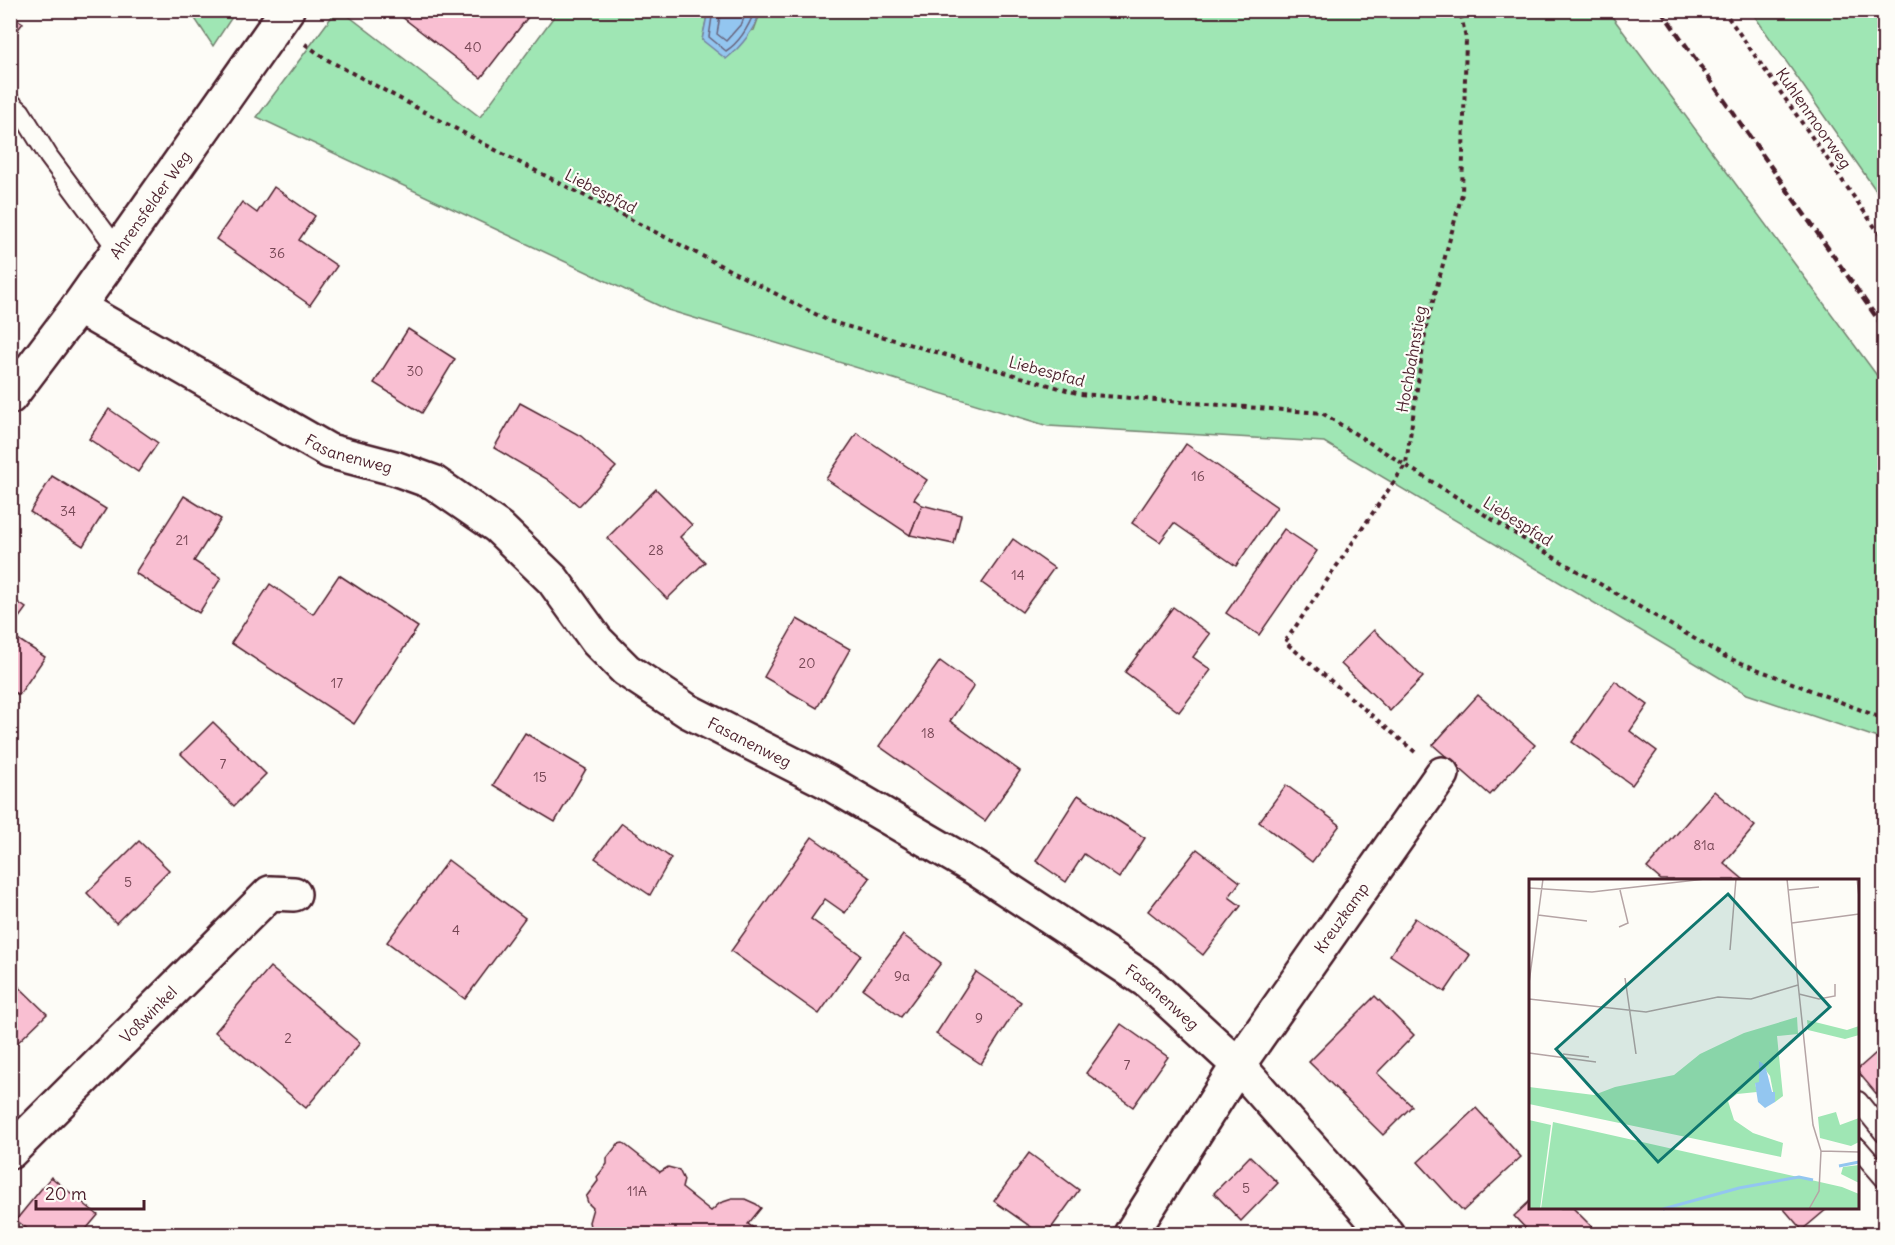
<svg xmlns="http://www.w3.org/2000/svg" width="1895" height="1245" viewBox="0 0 1895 1245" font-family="Delius,sans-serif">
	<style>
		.green { fill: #9fe6b4; stroke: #748270; stroke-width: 1.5 }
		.water { fill: #93c6f0; stroke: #7683a1; stroke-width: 1.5 }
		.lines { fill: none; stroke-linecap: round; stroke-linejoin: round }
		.shore { stroke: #67627a; stroke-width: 1.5 }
		.building { fill: #f9bfd2; stroke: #4a1f2b; stroke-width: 1.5 }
		.service-casing { stroke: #4a1f2b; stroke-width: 22 }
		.minor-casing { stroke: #4a1f2b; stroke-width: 38 }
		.path { stroke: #4a1f2b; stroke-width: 4; stroke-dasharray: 4.5 4.5; stroke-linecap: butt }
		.service { stroke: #fdfcf7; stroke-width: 18 }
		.minor { stroke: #fdfcf7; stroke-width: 33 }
		.rail { stroke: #4a1f2b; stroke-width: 4.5; stroke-dasharray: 9 4.5; stroke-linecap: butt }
		.labels { text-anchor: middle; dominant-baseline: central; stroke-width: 4.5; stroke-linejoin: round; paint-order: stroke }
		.number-label { font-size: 14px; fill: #764755 }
		.street-label { font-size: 16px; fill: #4a1f2b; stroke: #fdfcf7 }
		.inset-river { fill: none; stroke: #93c6f0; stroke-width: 3 }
		.inset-road { fill: none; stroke: #b5a4a5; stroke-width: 1.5 }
		.view { fill: #0f766e; fill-opacity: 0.15; stroke: #0f766e; stroke-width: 3 }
		.inset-edge { fill: none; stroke: #4a1f2b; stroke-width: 3 }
	</style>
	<rect width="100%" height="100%" fill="#fdfcf7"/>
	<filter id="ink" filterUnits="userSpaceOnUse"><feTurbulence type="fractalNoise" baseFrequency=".0167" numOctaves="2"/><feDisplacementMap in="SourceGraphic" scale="12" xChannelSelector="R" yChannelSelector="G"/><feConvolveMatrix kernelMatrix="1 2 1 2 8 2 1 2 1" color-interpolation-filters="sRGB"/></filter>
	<g filter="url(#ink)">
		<!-- green -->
		<g class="green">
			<polygon points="190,11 236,11 213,46"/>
			<polygon points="336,11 342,11 480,117 558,11 708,11 702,40 754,30 761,11 1608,11 1884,385 1884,740 1747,694 1324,442 1048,426 668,310 257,117"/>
			<polygon points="1751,11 1884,11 1884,202"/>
		</g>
		<!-- water -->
		<path class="water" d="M708,11v-1l53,1c-8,20 -18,34 -35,48l-24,-19z"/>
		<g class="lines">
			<!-- shore -->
			<g class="shore">
				<path d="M713,10l-4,27 17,14c14,-9 23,-25 29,-41"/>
				<polyline points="721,10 717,34 726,41 742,23 747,10"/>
			</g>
		</g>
		<!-- building -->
		<g class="building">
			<polygon points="393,10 520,10 528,17 481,78"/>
			<polygon points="10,15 23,23 10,40"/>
			<polygon points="274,187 315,216 299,240 337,266 310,305 216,239 242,202 257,213"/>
			<polygon points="408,329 455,359 422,413 374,383"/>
			<polygon points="520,403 581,436 616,467 579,506 547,479 494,448"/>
			<polygon points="109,409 158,443 138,472 89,439"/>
			<polygon points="857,433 927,480 914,499 922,505 910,535 826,479"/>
			<polygon points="1186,444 1277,507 1236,566 1174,523 1160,542 1132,523"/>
			<polygon points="52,476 106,509 83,546 30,512"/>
			<polygon points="656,489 692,525 680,537 705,562 667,599 607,538"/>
			<polygon points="184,496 221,519 194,561 221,578 199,613 135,573"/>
			<polygon points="922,505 961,515 954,544 910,535"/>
			<polygon points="1284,529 1317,551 1259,635 1226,613"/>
			<polygon points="1013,539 1054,568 1022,612 982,583"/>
			<polygon points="339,575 418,627 354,724 231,643 270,584 313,614"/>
			<polygon points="10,597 26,608 10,630"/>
			<polygon points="1173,607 1210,634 1193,657 1211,670 1179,712 1125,672"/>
			<polygon points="797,619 850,649 817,708 764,677"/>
			<polygon points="1374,630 1423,677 1390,711 1341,664"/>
			<polygon points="10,634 45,657 19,695 10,690"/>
			<polygon points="940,661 974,686 950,721 1020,771 985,821 879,746"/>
			<polygon points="1615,681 1648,705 1630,731 1657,751 1632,785 1572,742"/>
			<polygon points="1478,695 1535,745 1490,795 1433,745"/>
			<polygon points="213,722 266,774 234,806 181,754"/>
			<polygon points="525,733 586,769 555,822 493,785"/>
			<polygon points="1286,785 1340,825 1312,862 1259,822"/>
			<polygon points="1714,791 1755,826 1724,863 1744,880 1661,880 1647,868"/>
			<polygon points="1078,795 1145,838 1119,878 1084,854 1066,882 1036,861"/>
			<polygon points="622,823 671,858 650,895 595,858"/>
			<polygon points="812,837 870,878 845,913 825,899 811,919 861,955 819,1014 731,951"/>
			<polygon points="139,841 169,870 116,923 87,893"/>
			<polygon points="1197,849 1240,882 1229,897 1241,906 1203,955 1148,911"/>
			<polygon points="448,860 525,918 465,999 387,942"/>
			<polygon points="1415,918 1470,955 1445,992 1390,955"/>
			<polygon points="903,935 941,963 901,1017 863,989"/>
			<polygon points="270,967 360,1043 306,1108 215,1032"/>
			<polygon points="976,972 1021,1002 981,1064 936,1034"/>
			<polygon points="10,978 47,1014 10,1050"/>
			<polygon points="1375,996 1414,1035 1377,1073 1412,1106 1383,1135 1309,1062"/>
			<polygon points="1121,1024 1168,1057 1133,1107 1086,1073"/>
			<polygon points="1884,1046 1884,1103 1858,1072 1858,1069"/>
			<polygon points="1476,1108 1521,1157 1463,1211 1418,1162"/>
			<polygon points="623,1143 660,1172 668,1167 679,1170 684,1180 682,1188 711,1211 720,1203 732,1199 745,1199 756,1204 761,1208 748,1224 762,1234 592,1234 589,1222 593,1208 588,1203 586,1197 598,1181 597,1177 607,1164 607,1158 618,1144"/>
			<polygon points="1029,1153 1079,1190 1047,1234 1041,1234 994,1201"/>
			<polygon points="1250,1156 1278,1183 1241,1221 1214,1193"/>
			<polygon points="51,1177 98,1215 82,1234 34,1234 16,1220"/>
			<polygon points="1530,1201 1530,1208 1573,1208 1592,1227 1584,1234 1531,1234 1514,1216"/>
			<polygon points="1783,1208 1828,1208 1802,1230"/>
		</g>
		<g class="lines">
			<defs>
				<g id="service">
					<polyline points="10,102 21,112 49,157 118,250"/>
					<polyline points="1858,1101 1884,1133"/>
					<polyline points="1858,1148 1884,1178"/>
				</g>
				<g id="minor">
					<path id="s1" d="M78,307l251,144 65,17 39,14 65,45 55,53 44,61 29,29 62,41 138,70 149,87 172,113 91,84 149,169"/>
					<path id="s2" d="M10,397l68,-90 209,-297"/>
					<path id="s3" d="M10,1152l260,-259 24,1"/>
					<path id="s4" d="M1131,1234l107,-169 204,-291"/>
				</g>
			</defs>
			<!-- service casing -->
			<use href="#service" class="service-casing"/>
			<!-- minor casing -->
			<use href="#minor" class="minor-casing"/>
			<!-- path -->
			<g class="path">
				<polyline points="1723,10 1884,240"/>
				<polyline points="305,44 326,59 503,154 829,321 1080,394 1322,413 1538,548 1726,657 1884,719"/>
				<polyline points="1415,752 1285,642 1406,464 1426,327 1462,194 1466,39 1460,10"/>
			</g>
			<!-- service -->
			<use href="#service" class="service"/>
			<!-- minor -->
			<use href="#minor" class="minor"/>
			<!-- rail -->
			<polyline class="rail" points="1661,10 1884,328"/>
		</g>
	</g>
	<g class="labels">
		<!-- number labels -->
		<g class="number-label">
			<text x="473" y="47">40</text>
			<text x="277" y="253">36</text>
			<text x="415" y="371">30</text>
			<text x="1198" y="476">16</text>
			<text x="68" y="511">34</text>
			<text x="182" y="540">21</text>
			<text x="656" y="550">28</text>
			<text x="1018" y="575">14</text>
			<text x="807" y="663">20</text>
			<text x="337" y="683">17</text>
			<text x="928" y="733">18</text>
			<text x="223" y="764">7</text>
			<text x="540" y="777">15</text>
			<text x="1704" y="845">81a</text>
			<text x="128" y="882">5</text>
			<text x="456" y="930">4</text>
			<text x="902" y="976">9a</text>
			<text x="979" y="1018">9</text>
			<text x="288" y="1038">2</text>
			<text x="1127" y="1065">7</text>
			<text x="1246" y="1188">5</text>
			<text x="637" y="1191">11A</text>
		</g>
		<!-- street labels -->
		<g class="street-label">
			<text transform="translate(1814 118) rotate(55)">Kuhlenmoorweg</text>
			<text transform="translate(601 191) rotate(27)">Liebespfad</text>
			<text stroke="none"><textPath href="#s2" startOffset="238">Ahrensfelder Weg</textPath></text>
			<text transform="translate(1411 359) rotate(-80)">Hochbahnstieg</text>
			<text transform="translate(1047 371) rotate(15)">Liebespfad</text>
			<text stroke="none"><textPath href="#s1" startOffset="309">Fasanenweg</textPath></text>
			<text transform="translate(1518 521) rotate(32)">Liebespfad</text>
			<text stroke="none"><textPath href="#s1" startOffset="813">Fasanenweg</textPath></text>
			<text stroke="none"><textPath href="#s4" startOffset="380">Kreuzkamp</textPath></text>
			<text stroke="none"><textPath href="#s1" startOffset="1299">Fasanenweg</textPath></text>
			<text stroke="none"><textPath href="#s3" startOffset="195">Voßwinkel</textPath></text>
		</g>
	</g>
	<!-- overview -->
	<g transform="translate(1529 879)">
		<rect width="330" height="330" fill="#fdfcf7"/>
		<path d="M268,138l1,17 -21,2 6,60 -8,6 -5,-26 -11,-15v22h-4l2,9 -20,2 -9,7 6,19 19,13 30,10 -2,14 -252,-53v-17l65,8 21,-8 59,-12 26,-21 44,-21zM278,141l40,10 12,-4v9l-14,4 -37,-9zM307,233l4,13 19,-7v24l-8,4 -31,-8 -2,-21zM0,241l22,5 -11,84h-11zM24,243l289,65 17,7v15h-318zM330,286v18l-18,-9 2,-7z" fill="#9fe6b4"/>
		<path d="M230,182l6,4 7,27h3v10l-10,6 -7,-6 -3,-19 4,-1z" fill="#93c6f0"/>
		<path class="inset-river" d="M310,287l20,-4M134,330l76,-21 60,-11 14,3"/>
		<path class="inset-road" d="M258,0l26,246 8,26M328,0l2,18M0,9l63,4 113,-13M259,11l31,-3M9,36l49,6M263,44l67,-9M90,48l9,-4 -8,-33M201,71l6,-71M96,99l11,76M0,104l14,-104M270,115l20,5 16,-3v-12M0,120l117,13 72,-15 33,2 47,-14M0,174l67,9M34,175l26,3M292,272l38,1M280,330l10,-18 2,-40"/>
		<path class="view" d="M199,15l102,113 -172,155 -102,-113z"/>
		<rect width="330" height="330" class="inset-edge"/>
	</g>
	<!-- margin -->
	<rect width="1895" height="1245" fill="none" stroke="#fdfcf7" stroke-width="36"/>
	<rect x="18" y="18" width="1859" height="1209" fill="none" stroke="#4a1f2b" stroke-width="2" filter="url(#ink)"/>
	<!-- scale -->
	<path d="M36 1200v9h108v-9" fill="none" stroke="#4a1f2b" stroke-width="3"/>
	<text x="45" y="1200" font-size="18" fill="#4a1f2b" stroke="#fdfcf7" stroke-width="4.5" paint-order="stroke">20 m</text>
</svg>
